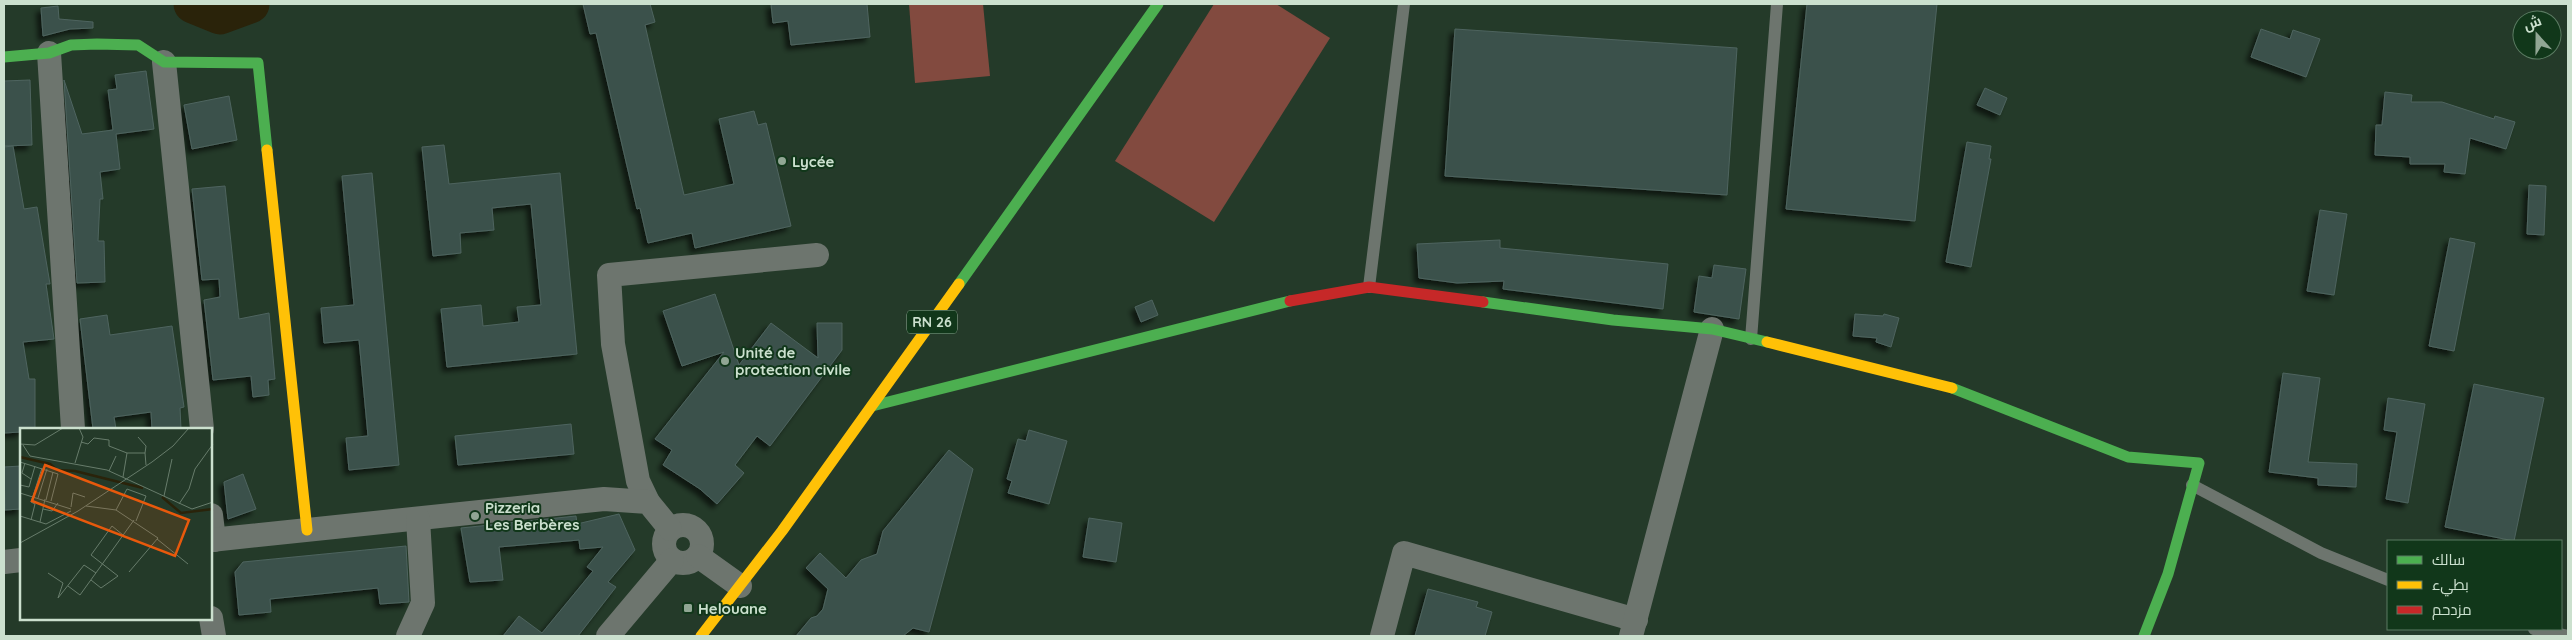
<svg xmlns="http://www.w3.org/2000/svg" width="2572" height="640" viewBox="0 0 2572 640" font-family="Quicksand,Cairo,sans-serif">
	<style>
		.green { fill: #824a3f }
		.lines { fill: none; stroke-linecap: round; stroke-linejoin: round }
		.river { stroke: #2a230a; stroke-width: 39 }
		.building { fill: #3b514b; stroke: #4e645f; filter: url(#shadow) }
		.lane { stroke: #6d756e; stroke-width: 12 }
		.street { stroke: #6d756e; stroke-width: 24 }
		.fast { stroke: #4caf50; stroke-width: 11 }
		.slow { stroke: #ffc107; stroke-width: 11 }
		.jam { stroke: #c62828; stroke-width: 11 }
		.poi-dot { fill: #91a694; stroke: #11371a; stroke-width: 2 }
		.labels { text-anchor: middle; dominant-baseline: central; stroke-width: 4; stroke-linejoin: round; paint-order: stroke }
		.shield { fill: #11371a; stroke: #93ad98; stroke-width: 1 }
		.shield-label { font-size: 14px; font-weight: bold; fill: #cbe0ce }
		.poi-label { font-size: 15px; font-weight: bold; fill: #cbe0ce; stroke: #11371a; text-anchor: start }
		.inset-river { fill: none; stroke: #2a230a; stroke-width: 2.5 }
		.inset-road { fill: none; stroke: #677c6b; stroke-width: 1 }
		.view { fill: #e8590c; fill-opacity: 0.15; stroke: #e8590c; stroke-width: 2.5 }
		.inset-edge { fill: none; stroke: #cbe0ce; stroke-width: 2.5 }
	</style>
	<defs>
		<filter id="shadow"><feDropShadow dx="-4.5" dy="4.5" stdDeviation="2.5" flood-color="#0009"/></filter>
	</defs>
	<rect width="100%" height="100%" fill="#243a29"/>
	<!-- green -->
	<g class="green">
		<polygon points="909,4 983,4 990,76 915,83"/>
		<polygon points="1214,4 1276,4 1330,38 1214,222 1115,161"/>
	</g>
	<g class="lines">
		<!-- river -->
		<polyline class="river" points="193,4 220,15 250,4"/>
	</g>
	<!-- building -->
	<g class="building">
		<polygon points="583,4 650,4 655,22 645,25 684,195 734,184 719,119 754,111 758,125 766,123 791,226 695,248 692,233 648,243 640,208 637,209 596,33 590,34"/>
		<polygon points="771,4 867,4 870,37 791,45 788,21 773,23"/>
		<polygon points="1807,4 1937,4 1915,221 1786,209"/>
		<polygon points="58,6 59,19 93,22 93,28 70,29 43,36 41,8"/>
		<polygon points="1455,29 1737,48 1727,195 1445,176"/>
		<polygon points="2261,29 2290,39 2293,30 2320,39 2306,77 2251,57"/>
		<polygon points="146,71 154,129 116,134 120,169 100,172 103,199 100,199 98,241 104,241 105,282 77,283 64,80 82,134 113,130 108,90 117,89 115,75"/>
		<polygon points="30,80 32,145 4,146 4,81"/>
		<polygon points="1985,88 2007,98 2000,115 1977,105"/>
		<polygon points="2385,92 2412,95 2411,102 2442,102 2494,119 2495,116 2515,122 2506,149 2470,138 2465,174 2444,172 2445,164 2410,164 2410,157 2375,155 2376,125 2382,125"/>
		<polygon points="229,96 237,140 192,149 184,105"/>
		<polygon points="1967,142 1991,146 1989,159 1991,159 1971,267 1946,262"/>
		<polygon points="444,145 449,184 560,173 577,354 447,367 441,309 481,305 483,326 519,322 517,307 541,305 531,204 492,208 494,230 460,233 461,253 433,256 422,147"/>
		<polygon points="13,146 24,209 37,207 50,284 46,284 54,339 23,342 29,379 35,379 35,429 21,429 21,432 4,433 4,147"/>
		<polygon points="372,173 399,465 349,470 346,438 368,436 359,340 324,343 321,308 354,305 342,176"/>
		<polygon points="2529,185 2546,186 2544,235 2527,234"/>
		<polygon points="225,186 239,319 269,313 275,379 268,380 269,395 253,397 251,376 213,380 204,300 220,297 219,279 202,280 192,189"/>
		<polygon points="2320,210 2347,214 2334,295 2307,291"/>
		<polygon points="2450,238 2475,243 2454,351 2429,346"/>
		<polygon points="1500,240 1500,248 1668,264 1663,309 1503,289 1504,281 1457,283 1419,278 1417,244"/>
		<polygon points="1714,265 1746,269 1739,319 1694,312 1699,276 1712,278"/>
		<polygon points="715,294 739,365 771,323 818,358 817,323 842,323 842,350 770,446 757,436 735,465 744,473 717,504 700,489 663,465 672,450 655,439 724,352 682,366 663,311"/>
		<polygon points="1152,300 1158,315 1141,322 1135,307"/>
		<polygon points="1855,314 1883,316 1884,314 1899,318 1891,347 1876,342 1877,338 1853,336"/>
		<polygon points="107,315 110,335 172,326 184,407 180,408 181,429 152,429 151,412 114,417 116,429 93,429 80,319"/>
		<polygon points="2283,373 2320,378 2308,462 2357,464 2356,487 2318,485 2318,478 2269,472"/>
		<polygon points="2474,384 2544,398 2514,541 2445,527"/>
		<polygon points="2388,398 2425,404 2408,503 2386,499 2397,432 2384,430"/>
		<polygon points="571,424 574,454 458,465 455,436"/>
		<polygon points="1029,430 1067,441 1049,504 1008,493 1012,481 1007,479 1018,439 1026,441"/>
		<polygon points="949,450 973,469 929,632 913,628 903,636 796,636 811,618 817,616 823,609 828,589 806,568 820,553 846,578 861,560 877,554 883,531"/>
		<polygon points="21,466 21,509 5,510 4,467"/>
		<polygon points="243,474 256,509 228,519 224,482"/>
		<polygon points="619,514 635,550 608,582 616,587 578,636 503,636 519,616 542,633 593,571 587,567 603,547 580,549 579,540 499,547 503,580 470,582 461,528 576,516 577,524"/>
		<polygon points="1089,518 1122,523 1116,562 1083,557"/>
		<polygon points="406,546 409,602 380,604 378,588 270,599 271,612 239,615 235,572 243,562"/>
		<polygon points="1428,589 1478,602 1476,607 1492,612 1485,636 1415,636"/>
	</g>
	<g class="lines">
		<!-- lane -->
		<g class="lane">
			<polyline points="1369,287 1404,4"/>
			<polyline points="1751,339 1777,4"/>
			<polyline points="2192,485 2321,553 2388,580"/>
			<polyline points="2534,629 2568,636"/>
		</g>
		<!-- street -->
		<g class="street">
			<polyline points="49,53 73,429"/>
			<polyline points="164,62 202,429"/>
			<polyline points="648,502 638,481 613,344 609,275 817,255"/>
			<polyline points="211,515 214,540"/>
			<circle cx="683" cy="544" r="19"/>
			<polyline points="211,540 604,499 648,502 670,529"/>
			<polyline points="698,556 740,586"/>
			<polyline points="4,562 21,560"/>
			<polyline points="211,618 214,636"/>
			<polyline points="408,636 423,603 418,519"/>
			<polyline points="608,636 672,560"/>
			<polyline points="1382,636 1404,553 1636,620"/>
			<polyline points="1631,636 1712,329"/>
		</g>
		<!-- fast -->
		<g class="fast">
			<polyline points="4,57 49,53 71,45 97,44 138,45 164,62 258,63 267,150"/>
			<polyline points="959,284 1158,4"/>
			<polyline points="1483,302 1613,320 1712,329 1767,342"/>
			<polyline points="1952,388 2128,457 2199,463 2168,574 2144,636"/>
			<polyline points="872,406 1290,301"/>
		</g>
		<!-- slow -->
		<g class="slow">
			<polyline points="267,150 307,530"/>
			<polyline points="1767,342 1952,388"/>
			<polyline points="701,636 782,531 959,284"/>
		</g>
		<!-- jam -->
		<polyline class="jam" points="1290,301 1369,287 1483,302"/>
	</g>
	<!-- markers -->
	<g class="poi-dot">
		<circle cx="782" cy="161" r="5"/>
		<circle cx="725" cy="361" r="5"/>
		<circle cx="475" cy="516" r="5"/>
		<rect x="683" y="603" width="10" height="10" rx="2.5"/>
	</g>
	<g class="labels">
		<!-- shield labels -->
		<rect class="shield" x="907" y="310.5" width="50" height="23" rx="4"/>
		<g class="shield-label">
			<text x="932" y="322">RN 26</text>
		</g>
		<!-- poi labels -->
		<g class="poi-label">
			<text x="792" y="161">Lycée</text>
			<text x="735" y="352">Unité de<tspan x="735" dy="17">protection civile</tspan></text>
			<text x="485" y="507">Pizzeria<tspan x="485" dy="17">Les Berbères</tspan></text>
			<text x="698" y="608">Helouane</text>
		</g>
	</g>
	<!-- overview -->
	<g transform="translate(20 428)">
		<rect width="192" height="192" fill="#243a29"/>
		<path class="inset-river" d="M0,29l30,7 7,6 18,1 68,17M142,69l19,16 32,-4"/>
		<path class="inset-road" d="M118,9l8,9 -1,7M61,14l7,2 6,-6 15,2v6l18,7h18l1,12M0,16l15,1 28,-17M3,17l7,11 77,14 85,39 21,-7M0,34l38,12 -7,27M5,35l-3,10 9,6M55,35l8,-26 -4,-9M89,43l7,-15M103,49l4,-24M0,57l9,2 6,-21M0,65l51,16M13,68l9,-28M144,68l8,-37M18,70l9,-29M26,72l7,-28M159,76l10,-15 6,-20 18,-25M66,78l30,4 42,28 -29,34M51,79l2,-14 12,4M23,81l9,2 6,-8M96,82l11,-21 19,7 -10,25M0,88l26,8 25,-13M11,92l4,-16 -4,-2 2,-6M20,94l5,-23M137,111l31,25M0,115l58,-32 74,-49 21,-16 16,-18M28,145l15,10 -5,15 26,-33 12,8M71,152l10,8 17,-12 -27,-21 21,-29 11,9M48,158l12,9 54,-75"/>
		<path class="view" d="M25,37l144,55 -14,36 -143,-55z"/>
		<rect width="192" height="192" class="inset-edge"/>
	</g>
	<!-- border -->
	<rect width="2572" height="640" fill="none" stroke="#cbe0ce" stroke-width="10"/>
	<!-- legend -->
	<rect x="2387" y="540" width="175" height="90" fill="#11371a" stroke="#5b7b62"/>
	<rect x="2397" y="556" width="25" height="8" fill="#4caf50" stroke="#5b7b62"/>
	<text x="2432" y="565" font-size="15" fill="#cbe0ce">سالك</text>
	<rect x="2397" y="581" width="25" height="8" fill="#ffc107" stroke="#5b7b62"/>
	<text x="2432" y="590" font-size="15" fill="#cbe0ce">بطيء</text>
	<rect x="2397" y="606" width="25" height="8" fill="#c62828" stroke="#5b7b62"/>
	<text x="2432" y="615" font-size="15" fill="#cbe0ce">مزدحم</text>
	<!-- north arrow -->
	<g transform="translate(2537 35) rotate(339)"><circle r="24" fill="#11371a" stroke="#5b7b62"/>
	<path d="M0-4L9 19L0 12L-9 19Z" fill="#91a694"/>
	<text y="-8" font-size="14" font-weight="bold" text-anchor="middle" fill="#cbe0ce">ش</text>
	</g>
</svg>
